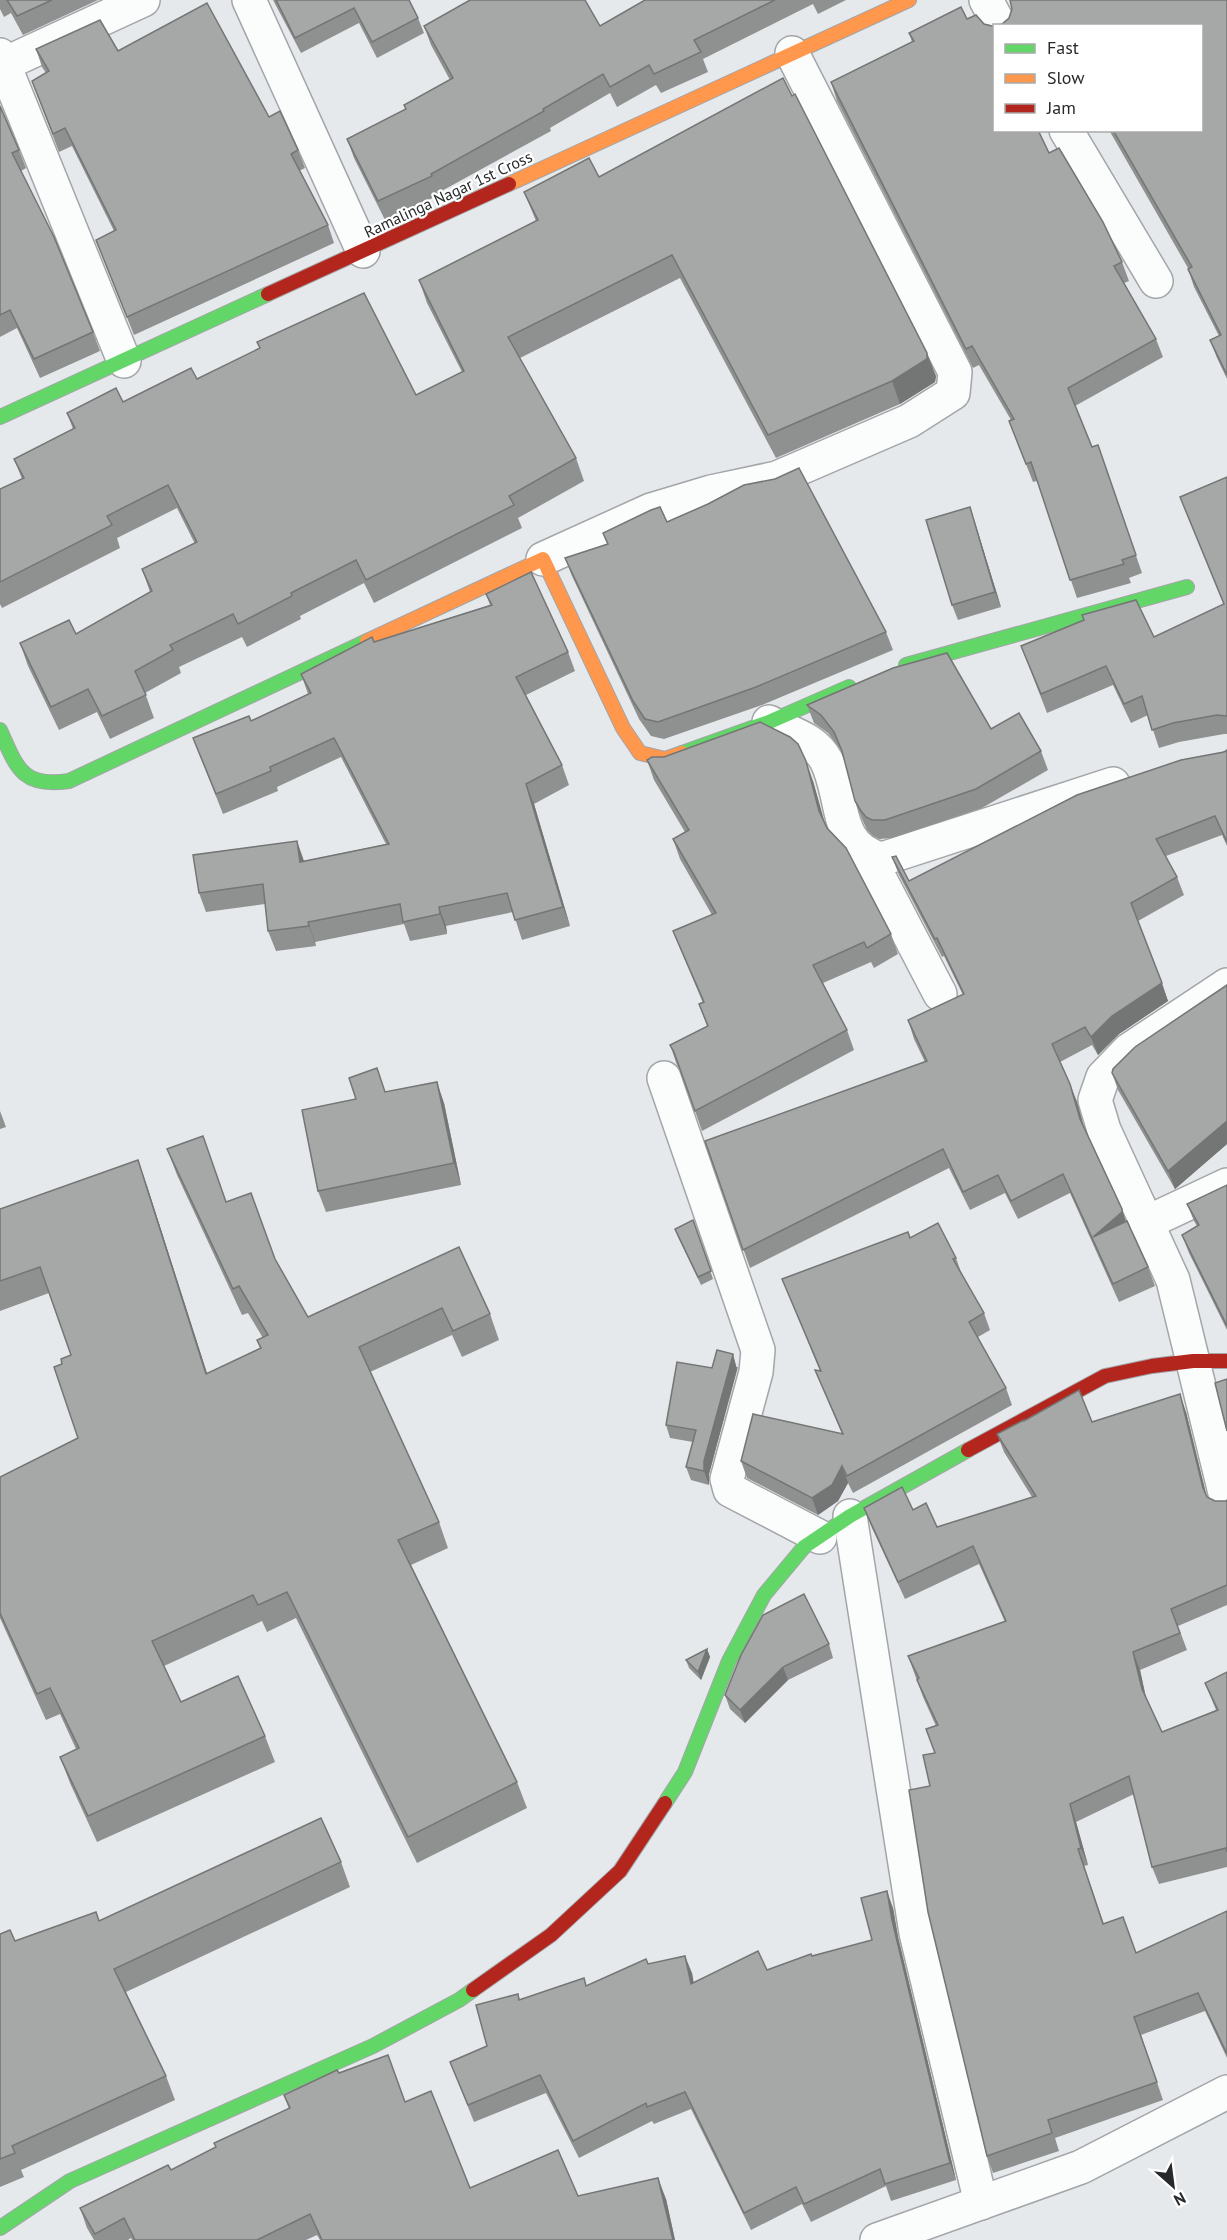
<svg xmlns="http://www.w3.org/2000/svg" width="1227" height="2240" viewBox="0 0 1227 2240" font-family="'PT Sans',sans-serif">
	<style>
		.lines { fill: none; stroke-linecap: round; stroke-linejoin: round }
		.street-casing { stroke: #a3a5a8; stroke-width: 36 }
		.fast-casing { stroke: #a3a5a8; stroke-width: 16 }
		.slow-casing { stroke: #a3a5a8; stroke-width: 16 }
		.jam-casing { stroke: #a3a5a8; stroke-width: 16 }
		.street { stroke: #fbfcfc; stroke-width: 33 }
		.fast { stroke: #63d668; stroke-width: 14 }
		.slow { stroke: #ff974d; stroke-width: 14 }
		.jam { stroke: #b3261e; stroke-width: 14 }
		.wall { fill: #8f9090 }
		.shaded-wall { fill: #747575 }
		.building { fill: #a6a7a7; stroke: #747575; stroke-width: 1.5 }
		.labels { text-anchor: middle; dominant-baseline: central; stroke-width: 4.5; stroke-linejoin: round; paint-order: stroke }
		.street-label { font-size: 16px; fill: #27292b; stroke: #fff }
	</style>
	<rect width="100%" height="100%" fill="#e6e9ec"/>
	<g class="lines">
		<defs>
			<g id="street">
				<polyline points="249,0 363,251"/>
				<polyline points="986,0 1000,26"/>
				<polyline points="0,55 124,361"/>
				<polyline points="0,66 143,0"/>
				<polyline points="1066,130 1156,281"/>
				<polyline points="543,559 651,510 711,492 777,478 909,421 953,393 955,372 792,53"/>
				<path d="M769,722c21,12 44,15 57,38 19,36 7,88 56,99l231,-75"/>
				<polyline points="868,856 940,994"/>
				<polyline points="1227,985 1129,1050 1103,1077 1095,1100 1104,1130 1173,1280 1227,1501"/>
				<polyline points="664,1078 758,1350 756,1372 727,1479 730,1490 820,1537"/>
				<polyline points="1146,1223 1227,1185"/>
				<polyline points="850,1516 916,1933 981,2203"/>
				<polyline points="877,2240 1081,2167 1227,2092"/>
			</g>
			<g id="fast">
				<polyline points="0,417 268,294"/>
				<polyline points="906,665 1187,587"/>
				<path d="M0,730c17,38 22,58 69,51l298,-140"/>
				<polyline points="682,753 769,722 849,687"/>
				<polyline points="665,1803 685,1772 729,1661 764,1595 804,1547 850,1516 968,1450"/>
				<polyline points="0,2228 70,2181 373,2046 459,2000 473,1990"/>
			</g>
			<g id="slow">
				<polyline points="509,184 909,0"/>
				<polyline points="367,641 543,559 623,728 640,753 665,759 682,753"/>
			</g>
			<g id="jam">
				<polyline points="268,294 509,184"/>
				<polyline points="968,1450 1105,1376 1152,1366 1193,1361 1227,1361"/>
				<polyline points="473,1990 551,1935 620,1871 665,1803"/>
			</g>
		</defs>
		<!-- street casing -->
		<use href="#street" class="street-casing"/>
		<!-- fast casing -->
		<use href="#fast" class="fast-casing"/>
		<!-- slow casing -->
		<use href="#slow" class="slow-casing"/>
		<!-- jam casing -->
		<use href="#jam" class="jam-casing"/>
		<!-- street -->
		<use href="#street" class="street"/>
		<!-- fast -->
		<use href="#fast" class="fast"/>
		<!-- slow -->
		<use href="#slow" class="slow"/>
		<!-- jam -->
		<use href="#jam" class="jam"/>
	</g>
	<!-- wall -->
	<g class="wall">
		<polygon points="0,0 98,0 23,35 11,13 4,17 0,9"/>
		<polygon points="273,0 409,0 418,18 424,33 377,58 359,23 301,53"/>
		<polygon points="645,0 846,0 818,14 813,4 703,59 708,72 661,93 656,85 617,107 610,93 550,128 551,131 438,193 439,195 385,220 354,158 347,139 406,109 404,105 450,80 431,45 424,26 600,26"/>
		<polygon points="1227,0 1227,379 1217,358 1210,340 1219,336 1194,287 1188,269 1188,268 1109,130 1202,130 1202,26 1002,24 1009,18 1012,9"/>
		<polygon points="967,19 992,26 994,130 1049,153 1122,262 1129,281 1124,283 1156,339 1163,357 1075,406 1092,447 1098,445 1142,573 1129,578 1131,583 1077,598 1037,481 1033,482 1009,421 1011,420 979,365 973,368 837,101 831,82 912,42 909,33"/>
		<polygon points="36,49 118,51 269,117 298,150 305,168 299,171 328,225 334,243 134,335 96,240 114,231 72,146 59,152 32,81 46,73 42,67"/>
		<polygon points="0,106 19,150 26,168 21,171 93,332 100,351 40,378 17,328 0,337"/>
		<polygon points="599,177 936,376 935,382 900,404 776,458 680,278 520,358 576,458 584,481 518,518 522,528 374,603 364,583 300,616 301,619 247,647 242,637 179,667 181,673 145,693 154,718 110,739 97,712 59,730 28,666 20,643 76,634 150,592 142,569 195,544 177,508 117,538 120,548 2,608 0,604 0,489 22,479 14,459 73,429 67,413 123,402 197,379 260,349 257,342 416,395 462,372 427,303 419,280 536,221 524,192"/>
		<polygon points="1227,477 1227,734 1224,734 1179,742 1159,748 1148,715 1131,723 1113,685 1047,713 1021,646 1154,637 1224,604 1180,497"/>
		<polygon points="667,522 886,632 893,650 762,705 664,739 651,736 639,719 572,576 565,558 607,544 603,533"/>
		<polygon points="975,523 1001,607 958,620 952,605"/>
		<polygon points="486,594 568,652 575,671 526,695 562,765 569,785 534,804 570,926 522,940 513,912 446,926 447,934 410,941 404,924 315,942 316,946 276,951 268,931 265,904 206,912 199,893 304,861 386,844 341,757 277,787 278,791 223,814 193,738 251,721 308,694 301,674 374,642 490,605"/>
		<polygon points="807,705 991,729 1041,751 1048,770 982,808 892,838 879,839 873,836 867,830 862,819 855,801 844,758 841,750 828,733 814,723"/>
		<polygon points="1227,750 1227,846 1222,835 1166,856 1177,877 1184,895 1138,921 1168,1001 1119,1034 1098,1055 1092,1045 1060,1062 1077,1102 1084,1128 1126,1222 1148,1267 1155,1286 1119,1302 1070,1193 1018,1219 1005,1193 970,1210 949,1168 750,1268 705,1141 925,1062 914,1039 908,1020 963,995 944,956 942,957 899,875 892,857 909,881"/>
		<polygon points="647,760 813,781 824,821 827,828 891,934 898,954 874,968 871,962 823,983 847,1030 854,1050 702,1131 681,1071 677,1065 670,1045 707,1026 699,1004 703,1003 681,951 673,931 712,915 680,859 673,839 685,832 654,780"/>
		<polygon points="1227,985 1227,1144 1175,1189 1118,1090 1112,1073"/>
		<polygon points="386,1092 444,1103 461,1185 326,1212 318,1191"/>
		<polygon points="0,1111 6,1127 0,1129"/>
		<polygon points="167,1149 226,1202 275,1260 308,1317 459,1247 490,1314 499,1340 462,1357 452,1335 370,1372 439,1522 448,1548 411,1565 517,1782 527,1808 417,1863 296,1618 267,1632 262,1621 164,1666 181,1702 265,1736 275,1762 97,1842 70,1783 60,1757 76,1749 60,1714 46,1720 0,1618 0,1477 78,1438 62,1364 71,1355 49,1293 0,1311 0,1209 147,1186 207,1374 260,1348 257,1340 263,1338 248,1313 242,1315 177,1175"/>
		<polygon points="1227,1185 1227,1330 1189,1253 1182,1235 1197,1226 1194,1221 1187,1204"/>
		<polygon points="693,1220 713,1279 701,1285 678,1237 675,1229"/>
		<polygon points="910,1238 956,1258 962,1275 984,1313 990,1330 978,1337 1006,1388 1012,1405 853,1493 848,1483 838,1501 818,1515 747,1478 741,1461 842,1434 815,1370 820,1371 782,1279"/>
		<polygon points="738,1367 709,1474 709,1485 691,1480 686,1467 693,1442 670,1438 666,1425 712,1368"/>
		<polygon points="1186,1412 1206,1494 1207,1497 1215,1501 1226,1501 1227,1500 1227,1605 1178,1626 1187,1650 1140,1670 1146,1698 1162,1732 1216,1710 1205,1683 1227,1672 1227,1867 1159,1884 1152,1867 1134,1794 1076,1822 1088,1865 1084,1866 1104,1924 1136,1953 1227,1911 1227,2058 1205,2011 1141,2035 1163,2100 1055,2138 1059,2151 993,2173 987,2156 930,1786 935,1753 936,1726 923,1697 908,1656 1005,1622 979,1564 905,1599 871,1526 864,1508 913,1510 937,1527 1032,1497 1004,1452 997,1434 1024,1421 1092,1422"/>
		<polygon points="829,1644 833,1658 788,1680 745,1723 730,1709 725,1695"/>
		<polygon points="707,1649 710,1657 701,1680 689,1668 686,1660"/>
		<polygon points="341,1862 350,1887 126,1992 166,2076 175,2100 21,2170 24,2177 0,2187 0,1934 15,1941"/>
		<polygon points="893,1908 898,1937 956,2180 891,2201 886,2186 811,2222 802,2204 751,2230 691,2109 654,2124 652,2121 579,2158 546,2093 474,2122 450,2062 487,2046 518,1994 520,2000 586,1986 648,1964 692,1973 693,1982 767,1970 812,1956 872,1940"/>
		<polygon points="339,2073 405,2102 470,2188 578,2196 666,2199 675,2240 320,2240 317,2235 306,2240 132,2240 131,2238 128,2240 94,2240 87,2228 80,2208 171,2170 216,2147 289,2109 284,2095"/>
	</g>
	<!-- shaded-wall -->
	<g class="shaded-wall">
		<polygon points="927,353 936,376 935,382 900,404 892,381"/>
		<polygon points="970,507 975,523 1001,607 995,592"/>
		<polygon points="806,761 813,781 827,831 819,811"/>
		<polygon points="526,784 534,804 570,926 563,907"/>
		<polygon points="297,841 304,861 300,862"/>
		<polygon points="439,907 446,926 447,934 440,914"/>
		<polygon points="308,922 315,942 316,946 309,926"/>
		<polygon points="1162,983 1168,1001 1119,1034 1098,1055 1091,1037 1112,1016"/>
		<polygon points="437,1082 444,1103 461,1185 454,1163"/>
		<polygon points="1070,1084 1077,1102 1087,1138 1080,1119"/>
		<polygon points="1227,1121 1227,1144 1175,1189 1168,1171"/>
		<polygon points="138,1160 147,1186 216,1401 206,1374"/>
		<polygon points="1122,1209 1128,1228 1093,1237"/>
		<polygon points="733,1354 737,1369 709,1474 709,1485 704,1471 704,1461"/>
		<polygon points="1180,1394 1186,1412 1209,1506 1203,1488"/>
		<polygon points="842,1466 848,1483 838,1501 818,1515 812,1498"/>
		<polygon points="707,1649 710,1657 701,1680 698,1672"/>
		<polygon points="1133,1652 1140,1670 1148,1707 1142,1689"/>
		<polygon points="783,1667 788,1680 745,1723 740,1710"/>
		<polygon points="1070,1804 1076,1822 1088,1865 1081,1848"/>
		<polygon points="887,1891 893,1908 898,1937 956,2180 950,2163 892,1920"/>
		<polygon points="685,1956 692,1973 697,2001 691,1984"/>
		<polygon points="658,2178 666,2199 675,2240 673,2240"/>
	</g>
	<!-- building -->
	<g class="building">
		<polygon points="7,0 52,0 17,16"/>
		<polygon points="276,0 409,0 418,18 372,42 354,8 295,38"/>
		<polygon points="470,0 585,0 600,26 645,0 775,0 694,40 701,52 654,74 649,65 610,87 603,74 543,109 544,111 431,174 432,176 378,201 347,139 406,109 404,105 453,78 424,26"/>
		<polygon points="1010,0 1227,0 1227,375 1210,340 1221,335 1188,269 1192,267 1113,130 1202,130 1202,26 995,26 1002,24 1009,18 1012,9"/>
		<polygon points="207,3 269,117 280,111 298,150 291,154 328,225 127,317 96,240 116,230 65,128 53,134 32,81 49,71 36,49 100,20 118,51"/>
		<polygon points="961,7 967,19 976,15 984,24 992,26 994,26 994,130 1038,130 1049,153 1059,148 1103,222 1122,262 1114,266 1156,339 1068,388 1092,447 1098,445 1136,555 1122,560 1124,564 1070,580 1031,462 1026,464 1009,421 1014,419 972,346 966,349 831,82 914,41 909,33"/>
		<polygon points="783,78 792,96 795,94 927,353 927,359 892,381 768,435 672,255 508,337 576,458 509,496 514,505 366,580 356,560 291,593 292,596 238,624 233,614 170,645 173,650 135,671 146,695 102,716 88,689 51,707 20,643 69,620 76,634 152,591 142,569 197,542 168,485 107,516 112,525 0,582 0,489 24,478 14,459 75,428 67,413 116,388 123,402 191,368 197,379 260,348 257,342 364,293 416,395 464,371 419,280 538,220 524,192 589,158 599,177"/>
		<polygon points="0,106 19,150 12,153 54,237 93,332 34,359 10,310 0,315"/>
		<polygon points="799,468 886,632 756,687 658,722 645,719 633,701 565,558 608,544 603,533 651,510 660,507 667,522 708,504 744,485 775,479"/>
		<polygon points="1227,477 1227,716 1217,715 1173,723 1152,730 1142,696 1124,704 1106,666 1041,694 1021,646 1084,620 1082,615 1136,600 1154,637 1224,604 1180,497"/>
		<polygon points="970,507 995,592 952,605 926,520"/>
		<polygon points="531,572 568,652 516,677 562,765 526,784 563,907 515,920 507,893 439,907 440,914 403,922 400,904 308,922 309,926 268,931 263,884 199,893 193,855 297,841 300,862 389,844 334,738 270,767 271,771 216,794 193,738 249,716 251,721 311,693 301,674 372,637 374,642 492,605 486,594"/>
		<polygon points="947,653 991,729 1019,713 1041,751 976,789 885,820 872,820 866,817 861,811 855,801 842,751 834,732 821,715 807,705 893,668"/>
		<polygon points="760,722 790,737 798,744 806,761 819,811 827,828 846,848 891,934 867,948 864,942 813,965 847,1030 695,1111 674,1052 670,1045 708,1026 699,1004 704,1002 673,931 716,913 673,839 689,830 647,760 652,757 664,757"/>
		<polygon points="1227,750 1227,842 1215,816 1156,839 1177,877 1131,903 1162,983 1112,1016 1091,1037 1085,1027 1052,1044 1070,1084 1080,1119 1122,1209 1122,1212 1093,1237 1127,1221 1148,1267 1113,1284 1063,1174 1011,1201 998,1175 963,1192 943,1149 743,1250 705,1141 927,1061 908,1020 964,994 937,938 935,939 892,857 896,856 909,881 1077,795 1181,760 1224,752"/>
		<polygon points="1227,985 1227,1121 1168,1171 1112,1073 1113,1069 1135,1047"/>
		<polygon points="377,1068 385,1092 437,1082 454,1163 318,1191 302,1110 356,1099 349,1078"/>
		<polygon points="203,1136 226,1202 251,1193 275,1259 308,1317 459,1247 490,1314 453,1331 442,1308 359,1347 439,1522 398,1540 517,1782 408,1837 287,1592 258,1605 253,1595 152,1641 181,1702 238,1676 265,1736 88,1816 60,1757 79,1748 50,1688 37,1694 0,1613 0,1477 78,1438 54,1367 62,1364 61,1359 71,1355 40,1267 0,1281 0,1209 138,1160 206,1374 261,1348 257,1340 268,1335 239,1286 233,1289 167,1149"/>
		<polygon points="1227,1185 1227,1326 1182,1235 1199,1225 1187,1204"/>
		<polygon points="693,1220 711,1271 698,1277 675,1229"/>
		<polygon points="938,1223 956,1258 953,1259 984,1313 969,1322 1006,1388 847,1476 842,1466 832,1485 812,1498 741,1461 753,1414 843,1434 815,1370 821,1371 782,1279 908,1232 910,1238"/>
		<polygon points="717,1350 733,1354 733,1355 704,1461 704,1471 686,1467 696,1430 666,1425 677,1362 712,1368"/>
		<polygon points="1227,1379 1227,1431 1215,1383"/>
		<polygon points="1079,1390 1092,1422 1180,1394 1203,1488 1207,1497 1215,1501 1226,1501 1227,1500 1227,1585 1171,1609 1180,1633 1133,1652 1142,1689 1162,1732 1218,1710 1205,1683 1227,1672 1227,1852 1226,1848 1152,1867 1129,1776 1070,1804 1081,1848 1078,1849 1103,1924 1123,1917 1136,1953 1227,1911 1227,2054 1198,1993 1134,2017 1157,2082 1048,2120 1052,2133 987,2156 928,1912 909,1790 930,1786 923,1755 935,1753 926,1729 938,1725 917,1680 919,1678 908,1656 1006,1621 973,1546 898,1582 864,1508 902,1487 913,1510 926,1503 937,1527 1036,1496 997,1434 1024,1420 1024,1421"/>
		<polygon points="804,1594 829,1644 783,1667 740,1710 725,1695 741,1655 763,1615"/>
		<polygon points="707,1649 698,1672 686,1660"/>
		<polygon points="321,1818 341,1862 114,1969 166,2076 12,2146 15,2153 0,2159 0,1934 10,1930 15,1941 96,1912 99,1921"/>
		<polygon points="887,1891 892,1920 950,2163 885,2184 880,2169 804,2204 796,2187 744,2213 685,2092 647,2107 646,2103 573,2141 540,2075 468,2105 450,2062 487,2046 476,2005 518,1994 519,2000 584,1978 586,1986 646,1959 648,1964 685,1956 691,1984 758,1951 767,1970 811,1954 812,1956 872,1940 861,1898"/>
		<polygon points="388,2055 405,2102 431,2091 470,2188 558,2150 578,2196 658,2178 673,2240 322,2240 310,2214 257,2240 135,2240 124,2218 95,2234 80,2208 168,2165 171,2170 216,2147 214,2143 290,2108 284,2095 337,2070 339,2073"/>
	</g>
	<g class="labels">
		<!-- street labels -->
		<g class="street-label">
			<text transform="translate(448 194) rotate(-25)">Ramalinga Nagar 1st Cross</text>
		</g>
	</g>
	<!-- legend -->
	<rect x="993" y="24" width="210" height="108" fill="#ffffff" stroke="#a9a9aa" stroke-width="1.5"/>
	<rect x="1005" y="44" width="30" height="9" fill="#63d668" stroke="#a9a9aa" stroke-width="1.5"/>
	<text x="1047" y="54" font-size="18" fill="#27292b">Fast</text>
	<rect x="1005" y="74" width="30" height="9" fill="#ff974d" stroke="#a9a9aa" stroke-width="1.5"/>
	<text x="1047" y="84" font-size="18" fill="#27292b">Slow</text>
	<rect x="1005" y="104" width="30" height="9" fill="#b3261e" stroke="#a9a9aa" stroke-width="1.5"/>
	<text x="1047" y="114" font-size="18" fill="#27292b">Jam</text>
	<!-- north arrow -->
	<g transform="translate(1173 2186) rotate(152)" stroke="#ffffff" stroke-width="4.5" paint-order="stroke">
	<path d="M0-4.5L10 22L0 15L-10 22Z" fill="#27292b"/>
	<text y="-9" font-size="16" font-weight="bold" text-anchor="middle" fill="#27292b">N</text>
	</g>
</svg>
